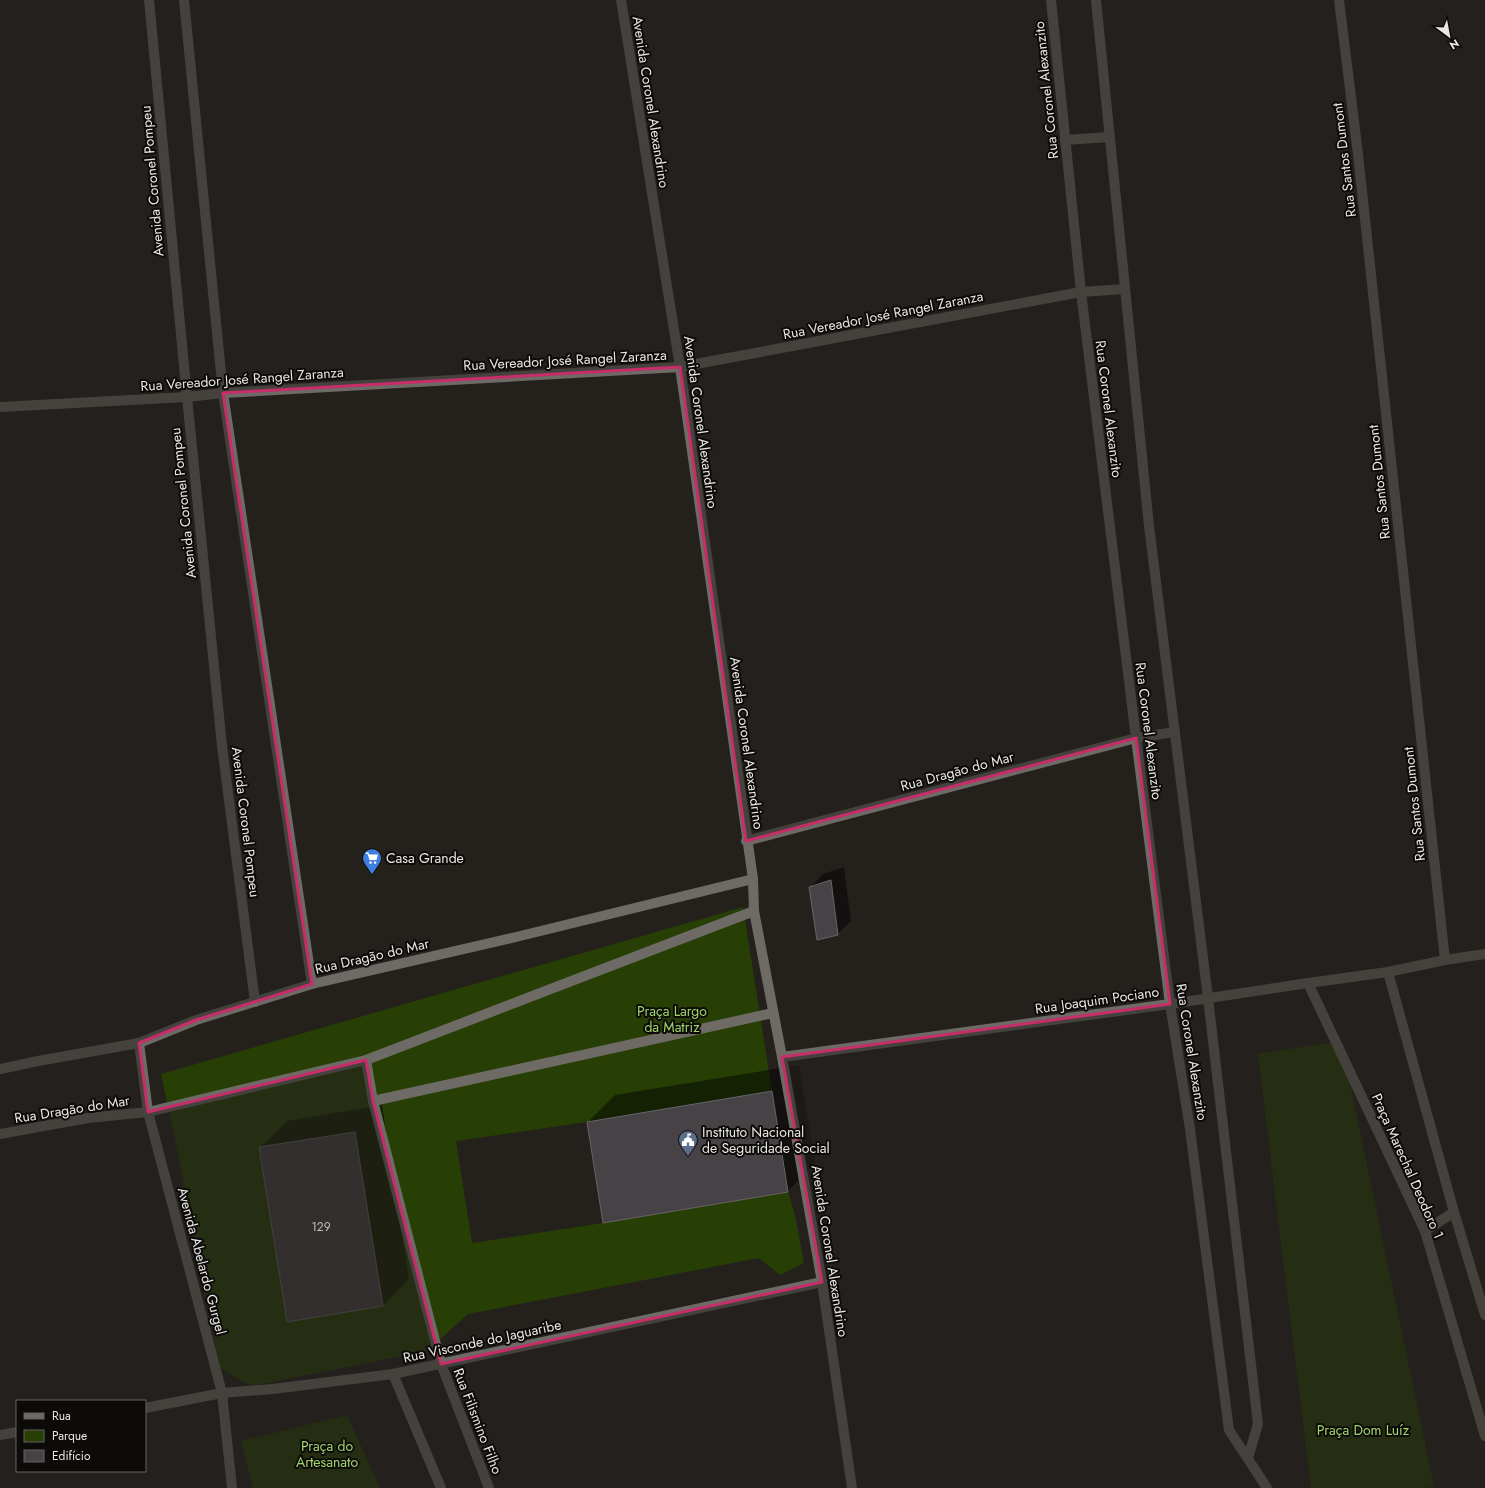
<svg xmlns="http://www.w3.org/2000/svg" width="1485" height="1488" viewBox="0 0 1485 1488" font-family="Jost,sans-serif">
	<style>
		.green { fill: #273f05; fill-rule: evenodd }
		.shadow { fill: #0007 }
		.building { fill: #474246; stroke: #686366 }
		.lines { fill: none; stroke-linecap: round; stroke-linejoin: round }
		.pedestrian { stroke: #6e6a66; stroke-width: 10 }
		.minor { stroke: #6e6a66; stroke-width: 10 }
		.tertiary { stroke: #6e6a66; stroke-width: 10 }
		.secondary { stroke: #6e6a66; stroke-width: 10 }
		.marked { fill: none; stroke: #c62d69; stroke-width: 3; stroke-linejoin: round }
		.labels { text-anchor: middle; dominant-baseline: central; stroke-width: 4; stroke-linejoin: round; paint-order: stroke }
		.number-label { font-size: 12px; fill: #c0bebc }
		.street-label { font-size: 14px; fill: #e9e7e4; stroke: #0c0b09 }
		.poi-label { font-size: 14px; fill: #e9e7e4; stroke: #0c0b09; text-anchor: start }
		.park-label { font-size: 14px; fill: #a1d56b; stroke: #0c0b09 }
	</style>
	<rect width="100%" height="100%" fill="#24211d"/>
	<!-- green -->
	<g class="green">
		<path d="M743,907l29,184 -185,31 -131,19 16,102 131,-20 185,-31 7,23 9,48 -24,12 -21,-17 -291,56 -41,37 -176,35 -31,-18 -40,-205 -19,-89zM355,1132l28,174 -96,16 -27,-175z"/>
		<polygon points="1341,1041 1434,1486 1425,1488 1311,1488 1258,1054"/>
		<polygon points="347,1415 380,1488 253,1488 241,1441"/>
	</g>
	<!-- shadow -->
	<g class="shadow">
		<polygon points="844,867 851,921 837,934 810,888 823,874"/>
		<polygon points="799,1065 815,1164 788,1191 588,1122 615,1095"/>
		<polygon points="382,1105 409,1279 383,1306 260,1148 287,1121"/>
	</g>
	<!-- building -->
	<g class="building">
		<polygon points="831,880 838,935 817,940 809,887"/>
		<polygon points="772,1091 788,1192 603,1223 587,1122"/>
		<polygon points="355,1132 383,1306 287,1322 259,1147"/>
	</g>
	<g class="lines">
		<!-- pedestrian -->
		<g class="pedestrian">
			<polyline points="366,1060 373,1101 441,1364"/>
			<polyline points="373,1101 773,1013"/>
			<polyline points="148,1112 366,1060 754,911"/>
		</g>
		<!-- minor -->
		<g class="minor">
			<polyline points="1339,0 1358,154 1445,960"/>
			<polyline points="0,407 187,397 223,393 680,367 1081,292 1125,289"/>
			<polyline points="746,841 1136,738 1175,732"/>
			<polyline points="1388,972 1454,1212 1485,1315"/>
			<polyline points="1308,983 1425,1231 1485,1436"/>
			<polyline points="1425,1231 1454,1212"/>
			<polyline points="822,1282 852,1488"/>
			<polyline points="441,1364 489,1488"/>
			<polyline points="393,1374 441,1488"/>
			<polyline points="145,1408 222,1393"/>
			<polyline points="0,1435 17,1432"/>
		</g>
		<!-- tertiary -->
		<g class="tertiary">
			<polyline points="782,1057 1170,1004 1308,983 1388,972 1445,960 1485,954"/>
			<polyline points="222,1393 232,1488"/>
		</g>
		<!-- secondary -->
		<g class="secondary">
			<polyline points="149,0 187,397 222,746 255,1002"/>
			<polyline points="184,0 223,393 312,984"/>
			<polyline points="1051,0 1081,292 1136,738 1170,1004 1190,1129 1229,1430 1267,1488"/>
			<polyline points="1096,0 1149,526 1208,998 1258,1424 1248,1458"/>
			<polyline points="1065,140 1110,137"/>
			<polyline points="139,1043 148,1112 222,1393 273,1389 393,1374 822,1282 782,1057 754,911 753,879 680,367 621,0"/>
			<polyline points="0,1069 38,1061 139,1043 196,1020 312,984 516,937 753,879"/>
			<polyline points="0,1134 88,1118 148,1112"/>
		</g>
	</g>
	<!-- marked area -->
	<path d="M0 0H1485V1488H0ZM680,367l66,474 390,-103 34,266 -388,53 40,225 -381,82 -68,-263 -7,-41 -218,52 -9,-69 57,-23 116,-36 -89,-591z" fill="#24211d" fill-opacity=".55" fill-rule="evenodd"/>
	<path class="marked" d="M680,367l66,474 390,-103 34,266 -388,53 40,225 -381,82 -68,-263 -7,-41 -218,52 -9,-69 57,-23 116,-36 -89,-591z"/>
	<!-- icons -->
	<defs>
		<symbol id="supermarket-pin" viewBox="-11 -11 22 30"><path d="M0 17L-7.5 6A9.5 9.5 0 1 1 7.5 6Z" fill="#3f7fe0" stroke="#0c0b09"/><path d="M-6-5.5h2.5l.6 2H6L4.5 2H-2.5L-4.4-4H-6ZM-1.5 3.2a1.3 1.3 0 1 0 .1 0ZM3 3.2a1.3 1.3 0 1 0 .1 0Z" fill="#fff"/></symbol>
		<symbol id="civic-pin" viewBox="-11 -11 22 30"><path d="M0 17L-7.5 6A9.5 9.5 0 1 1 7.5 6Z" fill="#5c6f8a" stroke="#0c0b09"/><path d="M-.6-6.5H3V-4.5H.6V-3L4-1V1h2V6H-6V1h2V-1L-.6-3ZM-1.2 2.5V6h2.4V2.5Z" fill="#fff"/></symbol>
	</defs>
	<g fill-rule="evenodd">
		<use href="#supermarket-pin" x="361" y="847" width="22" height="30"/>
		<use href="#civic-pin" x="677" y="1129" width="22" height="30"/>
	</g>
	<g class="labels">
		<!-- number labels -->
		<g class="number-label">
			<text x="321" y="1227">129</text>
		</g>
		<!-- street labels -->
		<g class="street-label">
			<text transform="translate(1046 90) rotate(-96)">Rua Coronel Alexanzito</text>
			<text transform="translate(651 102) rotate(81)">Avenida Coronel Alexandrino</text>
			<text transform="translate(1344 160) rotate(-97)">Rua Santos Dumont</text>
			<text transform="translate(152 181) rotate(-95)">Avenida Coronel Pompeu</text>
			<text transform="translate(883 315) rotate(-11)">Rua Vereador José Rangel Zaranza</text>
			<text transform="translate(565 360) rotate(-3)">Rua Vereador José Rangel Zaranza</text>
			<text transform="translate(242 379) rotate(-4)">Rua Vereador José Rangel Zaranza</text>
			<text transform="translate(1109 409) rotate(83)">Rua Coronel Alexanzito</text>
			<text transform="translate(701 422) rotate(82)">Avenida Coronel Alexandrino</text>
			<text transform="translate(1379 482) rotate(-96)">Rua Santos Dumont</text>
			<text transform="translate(183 503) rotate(-96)">Avenida Coronel Pompeu</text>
			<text transform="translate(1149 731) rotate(83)">Rua Coronel Alexanzito</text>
			<text transform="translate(747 743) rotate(82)">Avenida Coronel Alexandrino</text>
			<text transform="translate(957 771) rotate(-15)">Rua Dragão do Mar</text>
			<text transform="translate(1414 804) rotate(-96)">Rua Santos Dumont</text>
			<text transform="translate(246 822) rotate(83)">Avenida Coronel Pompeu</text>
			<text transform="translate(372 956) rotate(-13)">Rua Dragão do Mar</text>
			<text transform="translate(1097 1000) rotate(-8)">Rua Joaquim Pociano</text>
			<text transform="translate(1192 1052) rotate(81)">Rua Coronel Alexanzito</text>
			<text transform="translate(72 1109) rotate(-9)">Rua Dragão do Mar</text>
			<text transform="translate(1408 1166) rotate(66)">Praça Marechal Deodoro 1</text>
			<text transform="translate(830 1251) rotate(81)">Avenida Coronel Alexandrino</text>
			<text transform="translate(202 1261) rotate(75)">Avenida Abelardo Gurgel</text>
			<text transform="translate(482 1341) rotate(-12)">Rua Visconde do Jaguaribe</text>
			<text transform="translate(478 1421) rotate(69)">Rua Filismino Filho</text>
		</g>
		<!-- poi labels -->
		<g class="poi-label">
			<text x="386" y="858">Casa Grande</text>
			<text x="702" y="1132">Instituto Nacional<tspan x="702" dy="16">de Seguridade Social</tspan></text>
		</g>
		<!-- park labels -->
		<g class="park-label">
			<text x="672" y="1011">Praça Largo<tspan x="672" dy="16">da Matriz</tspan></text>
			<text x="1363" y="1430">Praça Dom Luíz</text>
			<text x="327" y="1446">Praça do<tspan x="327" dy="16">Artesanato</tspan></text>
		</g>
	</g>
	<!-- legend -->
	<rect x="16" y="1400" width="130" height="72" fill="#0c0b09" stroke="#646361"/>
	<rect x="24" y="1413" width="20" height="6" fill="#6e6a66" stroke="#646361"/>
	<text x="52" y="1420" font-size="12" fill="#e9e7e4">Rua</text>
	<rect x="24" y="1430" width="20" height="12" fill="#273f05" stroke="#646361"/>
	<text x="52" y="1440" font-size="12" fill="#e9e7e4">Parque</text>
	<rect x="24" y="1450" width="20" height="12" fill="#474246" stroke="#646361"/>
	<text x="52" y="1460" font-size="12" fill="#e9e7e4">Edifício</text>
	<!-- north arrow -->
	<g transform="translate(1449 36) rotate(148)" stroke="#0c0b09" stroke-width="3" paint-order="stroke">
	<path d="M0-3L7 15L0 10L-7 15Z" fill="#e9e7e4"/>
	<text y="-6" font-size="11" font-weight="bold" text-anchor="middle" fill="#e9e7e4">N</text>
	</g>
</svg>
